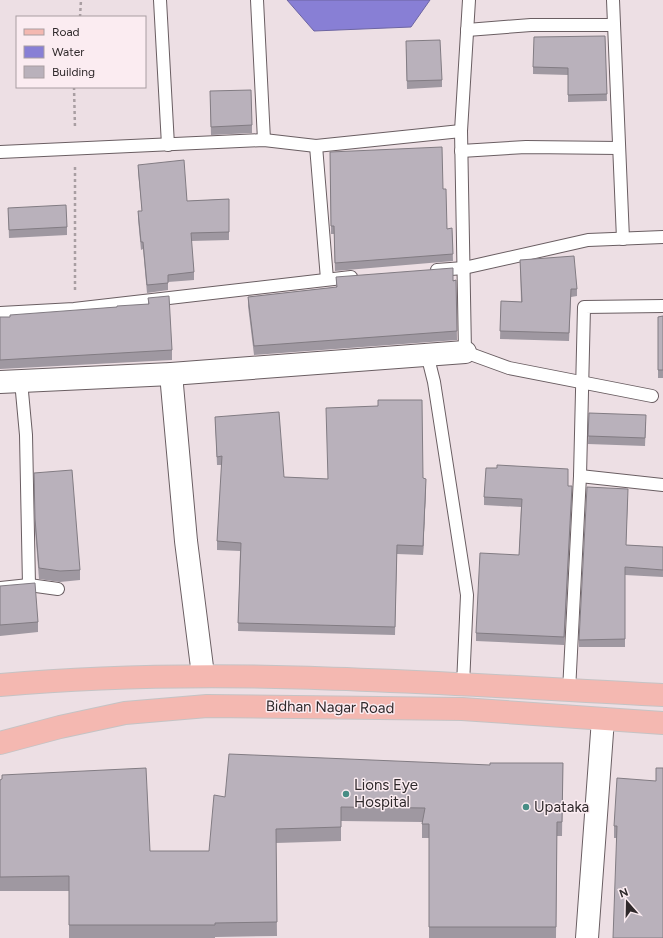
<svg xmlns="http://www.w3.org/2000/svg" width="663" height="938" viewBox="0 0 663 938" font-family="Figtree,sans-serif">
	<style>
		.water { fill: #887fd5; stroke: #6d65a2 }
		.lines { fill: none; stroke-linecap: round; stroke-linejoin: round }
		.lane-casing { stroke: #6a5e62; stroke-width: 14 }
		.street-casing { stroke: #6a5e62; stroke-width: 24 }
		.primary-casing { stroke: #c5c3c4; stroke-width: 24 }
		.path { stroke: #a99ea2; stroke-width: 2.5; stroke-dasharray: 3 3; stroke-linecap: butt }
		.lane { stroke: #fff; stroke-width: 12 }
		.street { stroke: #fff; stroke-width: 22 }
		.primary { stroke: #f4b8b1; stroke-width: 22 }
		.wall { fill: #9f98a1 }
		.shaded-wall { fill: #827c83 }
		.building { fill: #b9b1bb; stroke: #827c83 }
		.poi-dot { fill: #478d85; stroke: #fbecf1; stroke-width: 1.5 }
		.labels { text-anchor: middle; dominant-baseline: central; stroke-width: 3; stroke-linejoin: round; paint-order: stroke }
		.street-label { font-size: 15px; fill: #2f292b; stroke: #fbecf1 }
		.poi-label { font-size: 15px; fill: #2f292b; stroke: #fbecf1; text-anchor: start }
	</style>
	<rect width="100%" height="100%" fill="#eddfe4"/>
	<!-- water -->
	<polygon class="water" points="287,0 430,0 411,27 314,31"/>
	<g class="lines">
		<defs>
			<g id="lane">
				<polyline points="160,0 168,145"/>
				<polyline points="257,0 264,140"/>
				<polyline points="469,0 461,131 465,352 509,368 652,396"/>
				<polyline points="613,0 623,239"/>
				<polyline points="467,30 531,25 614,25"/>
				<polyline points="316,146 327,279"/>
				<polyline points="461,151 526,147 619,148"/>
				<polyline points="0,152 264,140 316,146 461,131"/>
				<polyline points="437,270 464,268 588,240 663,237"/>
				<polyline points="0,313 74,309 351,277"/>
				<polyline points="427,354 434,382 467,595 463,685"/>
				<polyline points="21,381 26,435 29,585"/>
				<polyline points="580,476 663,485"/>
				<polyline points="0,588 29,585 58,589"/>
				<polyline points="569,691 580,476 584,307 663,306"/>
			</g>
			<g id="street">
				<polyline points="171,374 186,541 203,675"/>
				<polyline points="0,382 171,374 465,352"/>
				<polyline points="587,938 603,719"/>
			</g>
			<g id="primary">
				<path d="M0,685c220,-20 443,-1 663,10"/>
				<polyline points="0,743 60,727 125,713 207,706 462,709 663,723"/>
			</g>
		</defs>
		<!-- lane casing -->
		<use href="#lane" class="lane-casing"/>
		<!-- street casing -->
		<use href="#street" class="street-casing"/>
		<!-- primary casing -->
		<use href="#primary" class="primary-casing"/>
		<!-- path -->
		<g class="path">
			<polyline points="80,17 81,0"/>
			<polyline points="74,87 75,128"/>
			<polyline points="75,290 75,167"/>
		</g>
		<!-- lane -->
		<use href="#lane" class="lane"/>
		<!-- street -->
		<use href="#street" class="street"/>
		<!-- primary -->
		<use href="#primary" class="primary"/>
	</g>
	<!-- wall -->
	<g class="wall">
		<polygon points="605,36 607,101 568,102 568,75 533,74 533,67"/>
		<polygon points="406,49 442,80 442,87 407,89"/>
		<polygon points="210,99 252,125 252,133 211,135"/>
		<polygon points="330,152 443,189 447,229 452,228 453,261 335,271 334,234 331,234"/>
		<polygon points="138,165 187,201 229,199 229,240 191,241 194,272 194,280 168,282 168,290 147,293 143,249 141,250 138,219 138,211 142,211 138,172"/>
		<polygon points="8,208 67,227 67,235 9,238"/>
		<polygon points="520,260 577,289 577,296 571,297 569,341 500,339 501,301 521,302"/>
		<polygon points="336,277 456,280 457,340 254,355 248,306 248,297 336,287"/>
		<polygon points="148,298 172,350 172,360 0,369 0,317 10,317 148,304"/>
		<polygon points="663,316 663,378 658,378 658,317"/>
		<polygon points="589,413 646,422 645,446 588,444"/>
		<polygon points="215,417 284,477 327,479 423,478 426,487 423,555 397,554 395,635 238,631 240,551 217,550 217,541 222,465 217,465"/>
		<polygon points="34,473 80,570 80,580 60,582 39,579 35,530"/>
		<polygon points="568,486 572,494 564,645 476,641 476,633 519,555 521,507 484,505 484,497"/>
		<polygon points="628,497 626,545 663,547 663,577 625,575 625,647 579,647 579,640"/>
		<polygon points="0,586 38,622 38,632 0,636"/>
		<polygon points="563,763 562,836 557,836 556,938 429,938 429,838 422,838 422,822 341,821 341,841 276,843 277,936 215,937 215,938 69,938 69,891 0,891 0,780 150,851 209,851 225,797 490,765"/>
		<polygon points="656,781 663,938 617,838 614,838 614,826"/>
	</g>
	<!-- shaded-wall -->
	<g class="shaded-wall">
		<polygon points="426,479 426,487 423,555 423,546"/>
		<polygon points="572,486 572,494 564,645 564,637"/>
	</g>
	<!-- building -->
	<g class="building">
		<polygon points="605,36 607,94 568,95 568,68 533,67 534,37"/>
		<polygon points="440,40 442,80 407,81 406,41"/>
		<polygon points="251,90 252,125 211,127 210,91"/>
		<polygon points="442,147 443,189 446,189 447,229 452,228 453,254 335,263 334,226 331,226 330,152"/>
		<polygon points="184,160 187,201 229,199 229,232 191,233 194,272 168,275 168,283 147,285 143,242 141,242 138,211 142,211 138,165"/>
		<polygon points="66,205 67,227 9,230 8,208"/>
		<polygon points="574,256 577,289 571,289 569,333 500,331 501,301 522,302 520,260"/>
		<polygon points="453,268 453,281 456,280 457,331 254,346 248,297 337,287 336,277"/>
		<polygon points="169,296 172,350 0,360 0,317 10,317 10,315 117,307 117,306 149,304 148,298"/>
		<polygon points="663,316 663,370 658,370 658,317"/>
		<polygon points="378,400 422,400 423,478 426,479 423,546 397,545 395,627 238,623 241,543 217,541 222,456 217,457 215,417 279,412 284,477 328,479 326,408 378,406"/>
		<polygon points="589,413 646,415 645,438 588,436"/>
		<polygon points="497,465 568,469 568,486 572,486 564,637 476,633 480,553 519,555 522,499 484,497 486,468 497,468"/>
		<polygon points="72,470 80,570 60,571 39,568 35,519 34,473"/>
		<polygon points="587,487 628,489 626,545 663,547 663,570 625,567 625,639 579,640"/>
		<polygon points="35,583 38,622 0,625 0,586"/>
		<polygon points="229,754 490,765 490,763 563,763 562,822 557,822 556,927 429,927 429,824 422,824 425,808 341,807 341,827 276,829 277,922 215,923 215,925 69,925 69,876 0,877 0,780 2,779 2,775 146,768 150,851 209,851 214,795 225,797"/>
		<polygon points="656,768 663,768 663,938 613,938 617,826 614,826 617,778 656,781"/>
	</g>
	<!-- markers -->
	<g class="poi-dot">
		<circle cx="346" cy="794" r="4"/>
		<circle cx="526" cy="807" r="4"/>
	</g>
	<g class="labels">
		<!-- street labels -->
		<g class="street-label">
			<text transform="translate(330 707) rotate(1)">Bidhan Nagar Road</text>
		</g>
		<!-- poi labels -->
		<g class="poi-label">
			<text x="354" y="785">Lions Eye<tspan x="354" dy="17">Hospital</tspan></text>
			<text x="534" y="807">Upataka</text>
		</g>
	</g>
	<!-- legend -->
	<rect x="16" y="16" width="130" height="72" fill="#fbecf1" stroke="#a99ea2"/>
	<rect x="24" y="29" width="20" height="6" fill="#f4b8b1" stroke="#a99ea2"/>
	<text x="52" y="36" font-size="12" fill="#2f292b">Road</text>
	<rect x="24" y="46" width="20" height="12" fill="#887fd5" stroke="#a99ea2"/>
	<text x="52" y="56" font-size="12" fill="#2f292b">Water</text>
	<rect x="24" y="66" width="20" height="12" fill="#b9b1bb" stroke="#a99ea2"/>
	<text x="52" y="76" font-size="12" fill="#2f292b">Building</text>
	<!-- north arrow -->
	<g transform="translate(627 902) rotate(340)" stroke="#fbecf1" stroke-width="3" paint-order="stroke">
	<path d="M0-3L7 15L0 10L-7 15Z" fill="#2f292b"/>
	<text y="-6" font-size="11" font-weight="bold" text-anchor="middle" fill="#2f292b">N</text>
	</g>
</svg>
